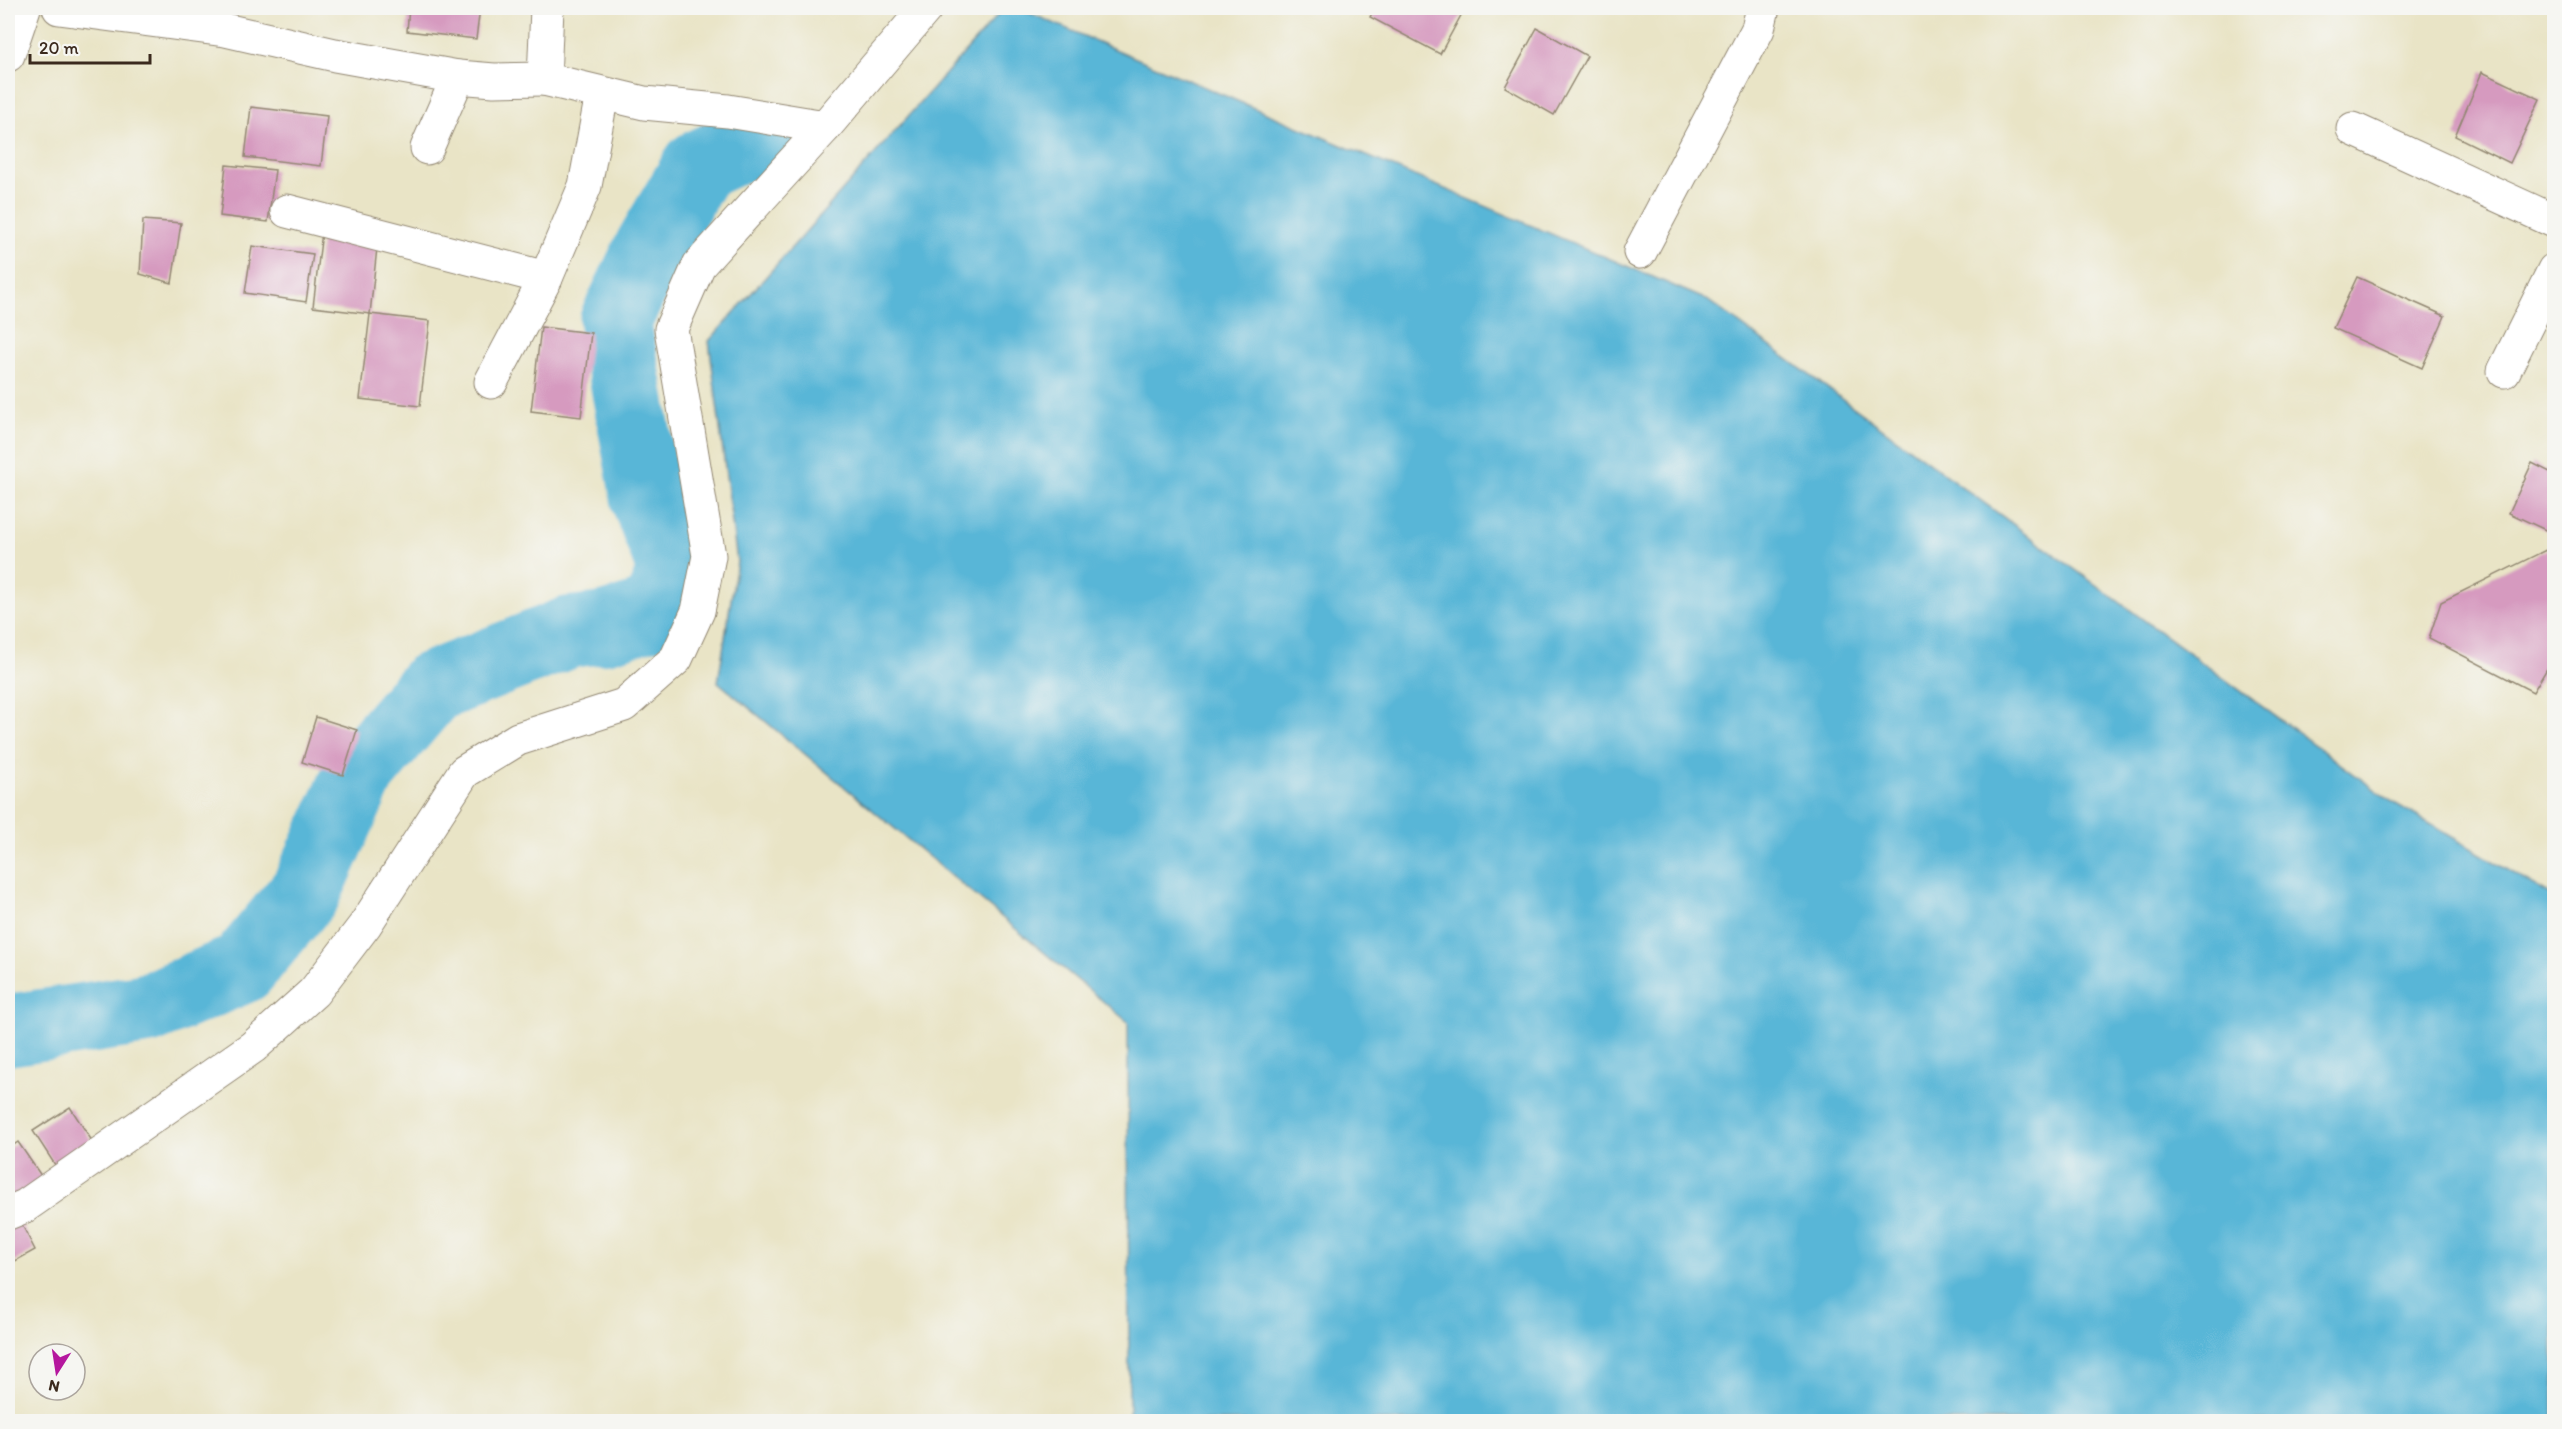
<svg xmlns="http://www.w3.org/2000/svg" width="2562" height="1429" viewBox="0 0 2562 1429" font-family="Itim,sans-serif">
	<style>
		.water { fill: #59b6d7; stroke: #4a707a; stroke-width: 1.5 }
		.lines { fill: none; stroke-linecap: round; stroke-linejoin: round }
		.river { stroke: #59b6d7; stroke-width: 72 }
		.building { fill: #d69abf }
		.minor-casing { stroke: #928772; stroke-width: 35 }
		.minor { stroke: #fff; stroke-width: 33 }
	</style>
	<rect width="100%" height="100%" fill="#f6f6f2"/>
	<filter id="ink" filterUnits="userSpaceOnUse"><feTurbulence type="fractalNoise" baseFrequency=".0167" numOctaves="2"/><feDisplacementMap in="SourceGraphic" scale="12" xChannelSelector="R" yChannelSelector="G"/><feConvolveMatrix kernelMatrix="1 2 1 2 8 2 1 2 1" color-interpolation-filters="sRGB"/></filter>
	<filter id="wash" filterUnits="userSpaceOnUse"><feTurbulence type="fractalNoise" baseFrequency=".008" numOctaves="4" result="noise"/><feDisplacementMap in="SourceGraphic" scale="24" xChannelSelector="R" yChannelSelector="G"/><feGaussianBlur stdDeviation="1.35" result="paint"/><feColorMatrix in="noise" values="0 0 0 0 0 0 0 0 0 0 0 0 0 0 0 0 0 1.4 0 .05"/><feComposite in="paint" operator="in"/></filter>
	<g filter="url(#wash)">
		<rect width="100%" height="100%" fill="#e9e4c6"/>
		<!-- water -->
		<polygon class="water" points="1004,8 1018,8 1707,300 2391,801 2554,897 2554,1421 1129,1421 1128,1022 718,682 737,562 709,341"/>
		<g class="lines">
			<!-- river -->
			<polyline class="river" points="8,1030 147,1009 242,968 306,891 361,770 432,687 570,632 604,628 657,612 673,569 647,500 615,322 651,246 698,166 760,137"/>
		</g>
		<g id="blocks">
			<!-- building -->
			<g class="building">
				<polygon points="409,8 480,8 476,39 407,31"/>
				<polygon points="1375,8 1465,8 1440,54 1370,17"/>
				<polygon points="1537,28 1587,56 1554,115 1505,87"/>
				<polygon points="2482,72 2540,99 2510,163 2455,136"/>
				<polygon points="251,107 327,116 321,166 245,157"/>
				<polygon points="226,165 275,170 268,222 220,216"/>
				<polygon points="143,220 181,223 172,283 140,274"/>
				<polygon points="322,232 378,238 370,314 313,307"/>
				<polygon points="252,246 313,254 306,302 245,293"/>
				<polygon points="8,256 12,257 9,282 8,282"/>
				<polygon points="2357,277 2445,316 2422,368 2333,328"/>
				<polygon points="370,314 430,321 420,406 360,399"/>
				<polygon points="541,327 591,333 581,417 531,411"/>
				<polygon points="2532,463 2554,474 2554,534 2509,513"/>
				<polygon points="2554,546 2554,657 2533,692 2429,638 2441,602"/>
				<polygon points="316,717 357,730 343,775 302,762"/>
				<polygon points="70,1107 96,1147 59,1171 33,1131"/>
				<polygon points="18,1142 46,1183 8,1202 8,1149"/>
				<polygon points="18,1217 35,1250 8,1265 8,1223"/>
			</g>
		</g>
	</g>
	<g filter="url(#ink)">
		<use href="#blocks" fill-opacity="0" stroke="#928772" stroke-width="1.5"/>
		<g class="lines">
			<defs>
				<g id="minor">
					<polyline points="59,8 225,30 335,55 458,77"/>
					<polyline points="547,8 544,79 644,103 728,111 825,127"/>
					<polyline points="8,55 24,8"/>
					<polyline points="2353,129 2554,221"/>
					<polyline points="427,148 458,77 494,80 544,79"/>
					<polyline points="287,211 546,278"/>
					<polyline points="1640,252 1758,29 1763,8"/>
					<polyline points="2504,371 2554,270"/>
					<polyline points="491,382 546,278 585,186 602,94"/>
					<polyline points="8,1213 25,1206 253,1047 314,992 365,925 464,772 518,739 624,705 676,659 698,611 709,556 671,329 699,265 825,127 926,8"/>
				</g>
			</defs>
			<!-- minor casing -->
			<use href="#minor" class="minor-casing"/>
			<!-- minor -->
			<use href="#minor" class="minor"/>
		</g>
	</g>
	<!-- margin -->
	<rect width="2562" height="1429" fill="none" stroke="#f6f6f2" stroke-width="30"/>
	<!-- north arrow -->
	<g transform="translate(57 1372) rotate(192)"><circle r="28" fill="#f6f6f2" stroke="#aba49d" stroke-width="1.5"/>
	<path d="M0-4.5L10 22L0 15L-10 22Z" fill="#b5179e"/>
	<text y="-9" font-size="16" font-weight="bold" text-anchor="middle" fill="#3b2a1e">N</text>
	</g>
	<!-- scale -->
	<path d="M30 54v9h120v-9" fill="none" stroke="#3b2a1e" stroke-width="3"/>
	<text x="39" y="54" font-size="18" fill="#3b2a1e" stroke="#f6f6f2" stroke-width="4.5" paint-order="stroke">20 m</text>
</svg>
